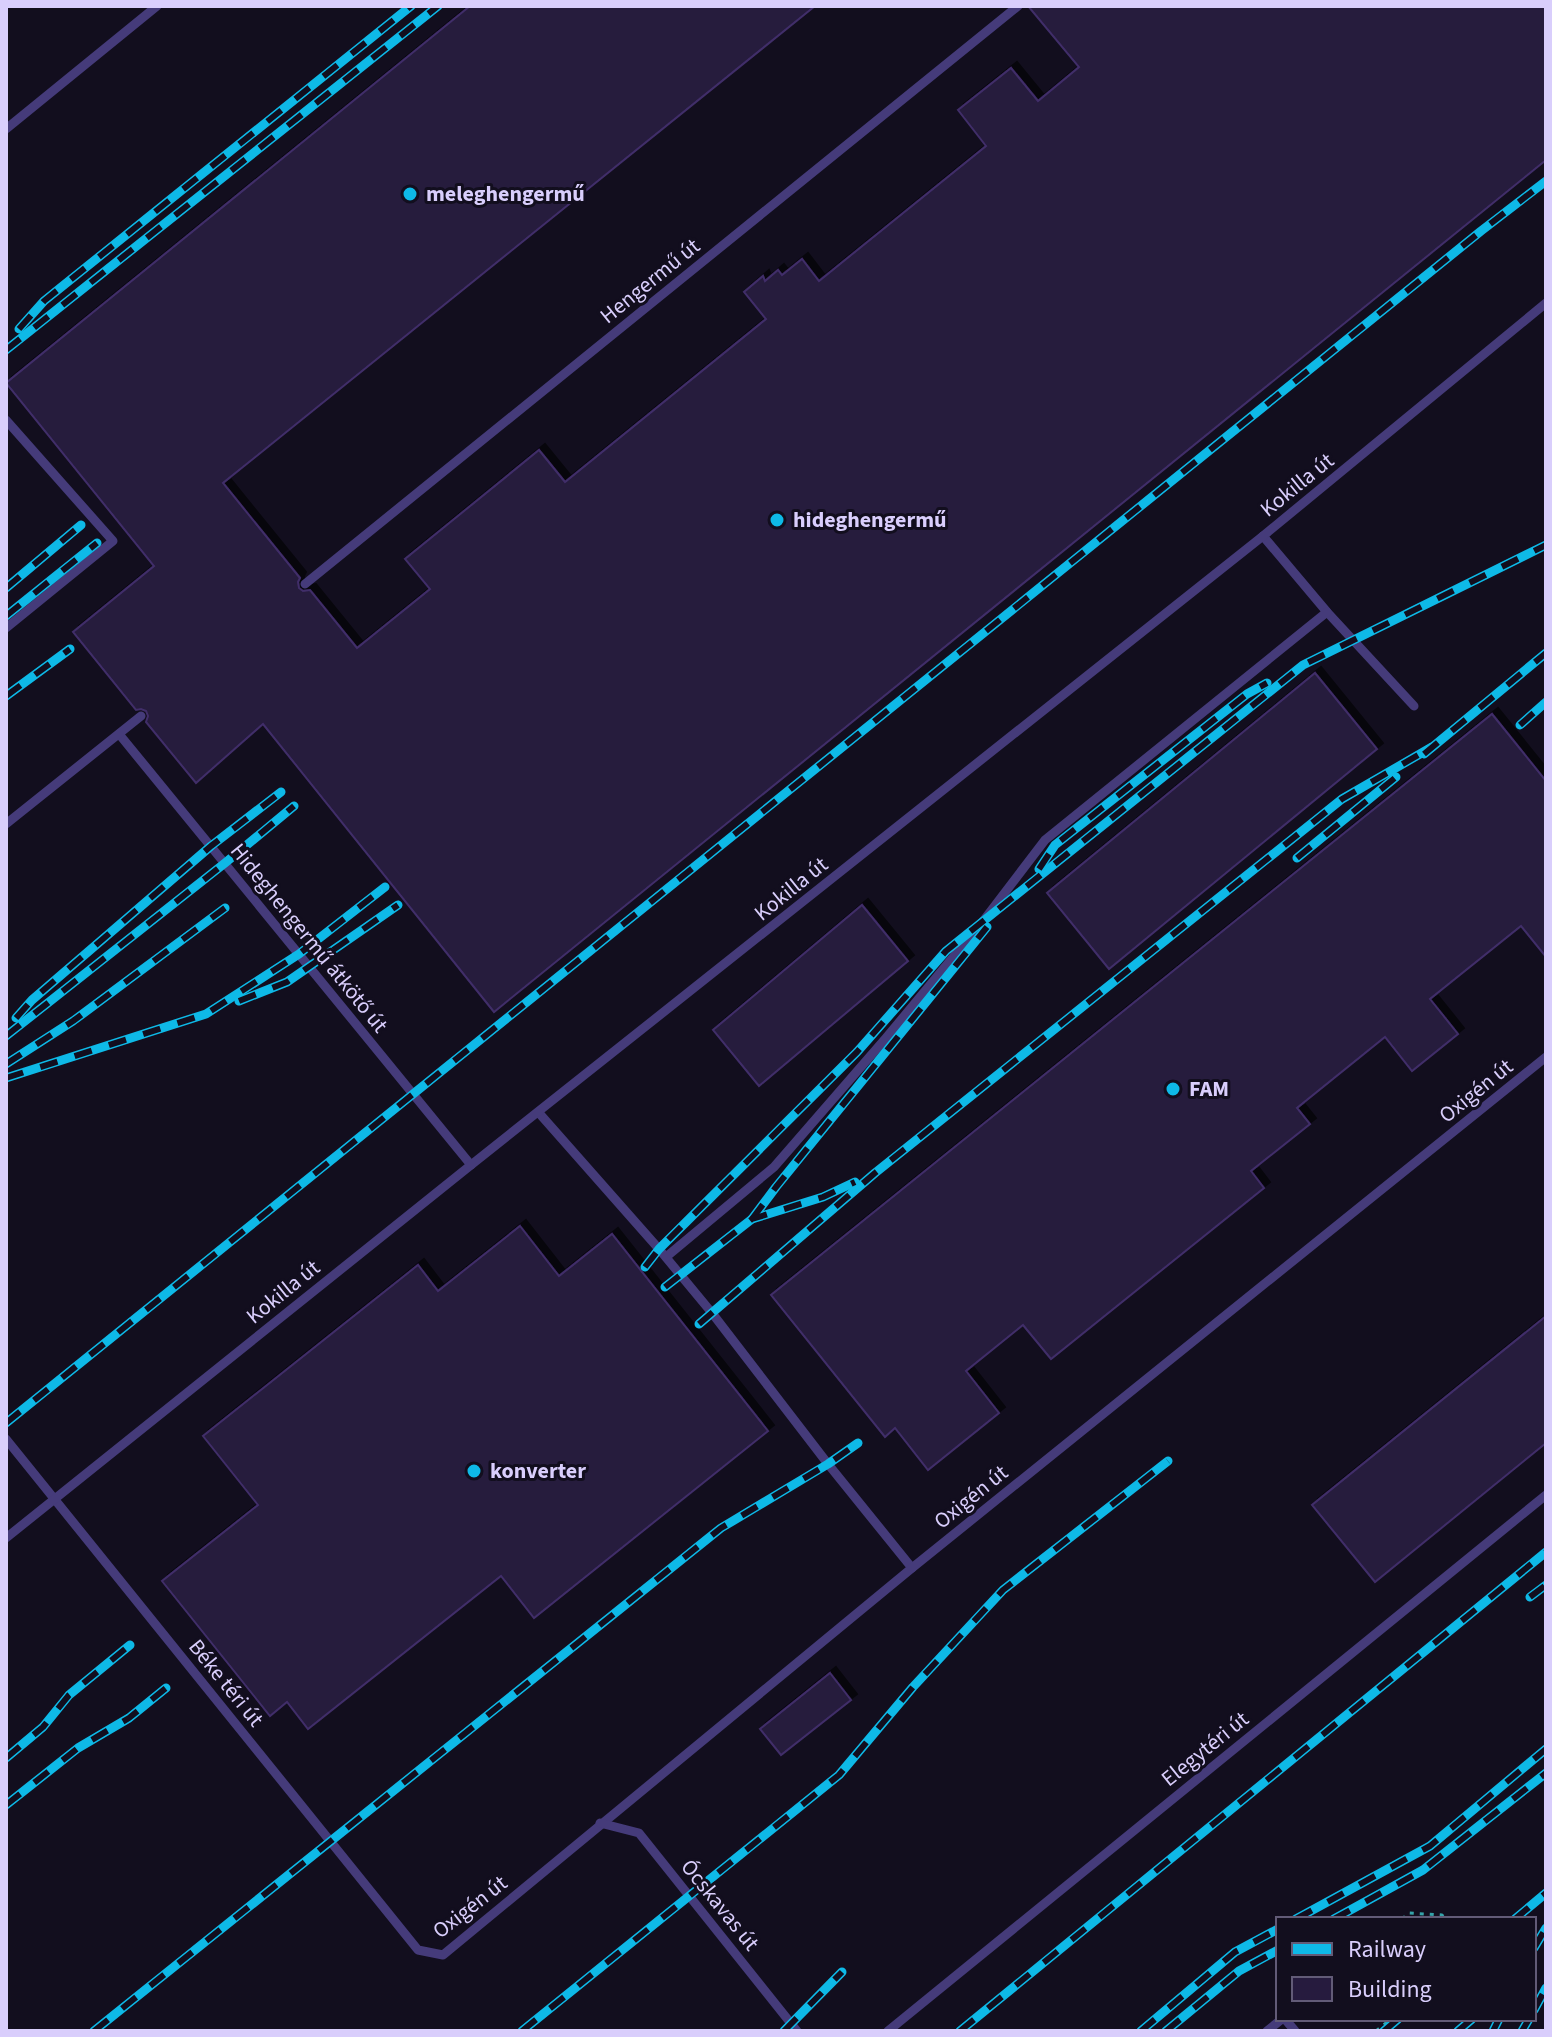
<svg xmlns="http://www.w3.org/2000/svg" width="1552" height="2037" viewBox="0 0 1552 2037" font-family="'Source Sans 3',sans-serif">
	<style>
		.building { fill: #261b3e; stroke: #412e69; stroke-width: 2; filter: url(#shadow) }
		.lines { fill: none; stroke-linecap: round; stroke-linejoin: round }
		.path { stroke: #35a3a9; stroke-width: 3; stroke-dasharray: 4 6; stroke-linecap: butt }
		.service { stroke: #453b7a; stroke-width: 9 }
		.rail-casing { stroke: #0eb9e7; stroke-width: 9 }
		.rail { stroke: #120e1e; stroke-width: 6; stroke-dasharray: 18; stroke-linecap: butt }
		.poi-dot { fill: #0eb9e7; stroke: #120e1e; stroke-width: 3 }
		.labels { text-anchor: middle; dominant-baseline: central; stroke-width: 6; stroke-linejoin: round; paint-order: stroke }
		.poi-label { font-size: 22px; font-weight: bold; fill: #d9cefc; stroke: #120e1e; text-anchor: start }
		.street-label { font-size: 22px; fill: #d9cefc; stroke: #120e1e }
	</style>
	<defs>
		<filter id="shadow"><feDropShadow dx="6" dy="-6" stdDeviation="0" flood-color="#0009"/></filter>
	</defs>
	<rect width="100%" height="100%" fill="#120e1e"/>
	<!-- building -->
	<g class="building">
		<polygon points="470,6 815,6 223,483 300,578 298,582 299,588 303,591 310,590 357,648 430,589 405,559 539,450 565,482 766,319 744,292 763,276 765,281 778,270 782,275 802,259 819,281 986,146 958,110 1011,68 1038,101 1079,67 1028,6 1546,6 1546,160 494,1012 263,724 196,783 146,722 148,716 146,711 141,709 136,710 73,632 154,566 6,383"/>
		<polygon points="1315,673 1377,749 1109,969 1047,893"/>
		<polygon points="1492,714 1546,781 1546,957 1521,926 1430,999 1458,1034 1412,1071 1385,1037 1297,1108 1310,1124 1251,1171 1264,1188 1051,1359 1023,1325 966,1371 999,1413 928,1470 895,1428 885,1437 771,1295"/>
		<polygon points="862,905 908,961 759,1086 713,1030"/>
		<polygon points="520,1226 559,1276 612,1234 768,1431 534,1618 501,1576 308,1729 287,1702 270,1716 162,1581 258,1505 203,1436 418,1265 438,1291"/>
		<polygon points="1546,1316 1546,1443 1375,1582 1312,1505"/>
		<polygon points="830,1673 851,1700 781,1755 760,1729"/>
	</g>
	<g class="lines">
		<!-- path -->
		<g class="path">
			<polyline points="1402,1919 1409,1913 1442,1915 1445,1919"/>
			<polyline points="1376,2031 1391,2019"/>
		</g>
		<!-- service -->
		<g class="service">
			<polyline points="6,129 157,6"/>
			<polyline points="6,420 113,541 6,628"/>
			<polyline points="1263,536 1327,612 1414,706"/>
			<polyline points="305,584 1018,6"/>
			<polyline points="119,734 471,1165"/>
			<polyline points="6,824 141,716"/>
			<polyline points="539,1113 659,1249 712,1313 828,1464 912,1568"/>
			<polyline points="666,1257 774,1167 886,1038 984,920 1045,840 1327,612"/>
			<polyline points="6,1439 418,1950 443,1955 912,1568 1546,1057"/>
			<polyline points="6,1538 471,1165 1263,536 1546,303"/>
			<polyline points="600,1823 639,1833 797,2031"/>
			<polyline points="1285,2019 1295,2031"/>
			<polyline points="888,2031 1546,1495"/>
			<polyline points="1267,2031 1282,2019"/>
		</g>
		<defs>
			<g id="rail">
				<polyline points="19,329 44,301 411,6"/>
				<polyline points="6,350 438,6"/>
				<polyline points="6,588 81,525"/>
				<polyline points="6,616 97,543"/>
				<polyline points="6,696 70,649"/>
				<polyline points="1520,725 1546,702"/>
				<polyline points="1424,754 1546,653"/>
				<polyline points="1297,858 1396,777"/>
				<polyline points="1039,869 1055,845 1247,694 1267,683"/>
				<polyline points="239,1001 287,982 398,905"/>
				<polyline points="16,1018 32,1000 211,846 281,792"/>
				<polyline points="6,1036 225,863 294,806"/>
				<polyline points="6,1064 73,1021 225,908"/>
				<polyline points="6,1078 206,1014 299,954 385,887"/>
				<polyline points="752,1219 776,1187 987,927"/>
				<polyline points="645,1267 659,1249 857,1052 946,951 1303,665 1546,545"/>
				<polyline points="665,1287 752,1219 823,1197 855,1182"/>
				<polyline points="699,1324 875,1173 1342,799 1432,747"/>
				<polyline points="6,1423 1481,231 1546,181"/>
				<polyline points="1530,1597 1546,1585"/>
				<polyline points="6,1758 43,1727 69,1695 130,1645"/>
				<polyline points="6,1805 78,1748 129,1718 166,1688"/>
				<polyline points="1296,1919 1430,1846 1546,1749"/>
				<polyline points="1334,1919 1423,1870 1546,1773"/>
				<polyline points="1515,1919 1546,1893"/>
				<polyline points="1534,1948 1546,1928"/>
				<polyline points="1534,2010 1546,1988"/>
				<polyline points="94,2031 721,1528 828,1464 858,1443"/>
				<polyline points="522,2031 839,1775 913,1687 1003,1590 1168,1461"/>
				<polyline points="784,2031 842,1972"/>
				<polyline points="960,2031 1546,1552"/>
				<polyline points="1141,2031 1235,1952 1278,1929"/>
				<polyline points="1166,2031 1239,1971 1278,1950"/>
				<polyline points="1384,2031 1398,2019"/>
				<polyline points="1458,2031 1472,2019"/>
				<polyline points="1493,2031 1499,2019"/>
				<polyline points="1522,2031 1529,2019"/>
			</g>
		</defs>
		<!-- rail casing -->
		<use href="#rail" class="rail-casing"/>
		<!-- rail -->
		<use href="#rail" class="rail"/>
	</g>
	<!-- markers -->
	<g class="poi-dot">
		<circle cx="410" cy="194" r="8"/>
		<circle cx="777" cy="520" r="8"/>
		<circle cx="1173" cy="1089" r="8"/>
		<circle cx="474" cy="1471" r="8"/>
	</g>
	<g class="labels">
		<!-- poi labels -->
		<g class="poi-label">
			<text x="426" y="194">meleghengermű</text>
			<text x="793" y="520">hideghengermű</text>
			<text x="1189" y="1089">FAM</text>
			<text x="490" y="1471">konverter</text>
		</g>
		<!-- street labels -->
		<g class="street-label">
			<text transform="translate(650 281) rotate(-39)">Hengermű út</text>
			<text transform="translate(1297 485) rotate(-39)">Kokilla út</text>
			<text transform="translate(791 889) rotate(-39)">Kokilla út</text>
			<text transform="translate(309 938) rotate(51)">Hideghengermű átkötő út</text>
			<text transform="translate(1476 1091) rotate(-39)">Oxigén út</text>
			<text transform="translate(283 1292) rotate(-39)">Kokilla út</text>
			<text transform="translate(971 1497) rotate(-39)">Oxigén út</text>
			<text transform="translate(226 1683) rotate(51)">Béke téri út</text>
			<text transform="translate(1205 1749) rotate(-39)">Elegytéri út</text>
			<text transform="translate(720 1905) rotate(51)">Ócskavas út</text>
			<text transform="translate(470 1907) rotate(-38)">Oxigén út</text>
		</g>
	</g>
	<!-- border -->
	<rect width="1552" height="2037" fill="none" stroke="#d9cefc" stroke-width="16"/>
	<!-- legend -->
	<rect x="1276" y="1917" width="260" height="104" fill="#120e1e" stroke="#625b77" stroke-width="2"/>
	<rect x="1292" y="1943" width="40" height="12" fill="#0eb9e7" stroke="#625b77" stroke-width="2"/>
	<text x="1348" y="1957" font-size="24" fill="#d9cefc">Railway</text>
	<rect x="1292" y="1977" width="40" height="24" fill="#261b3e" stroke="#625b77" stroke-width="2"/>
	<text x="1348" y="1997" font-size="24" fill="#d9cefc">Building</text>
</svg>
